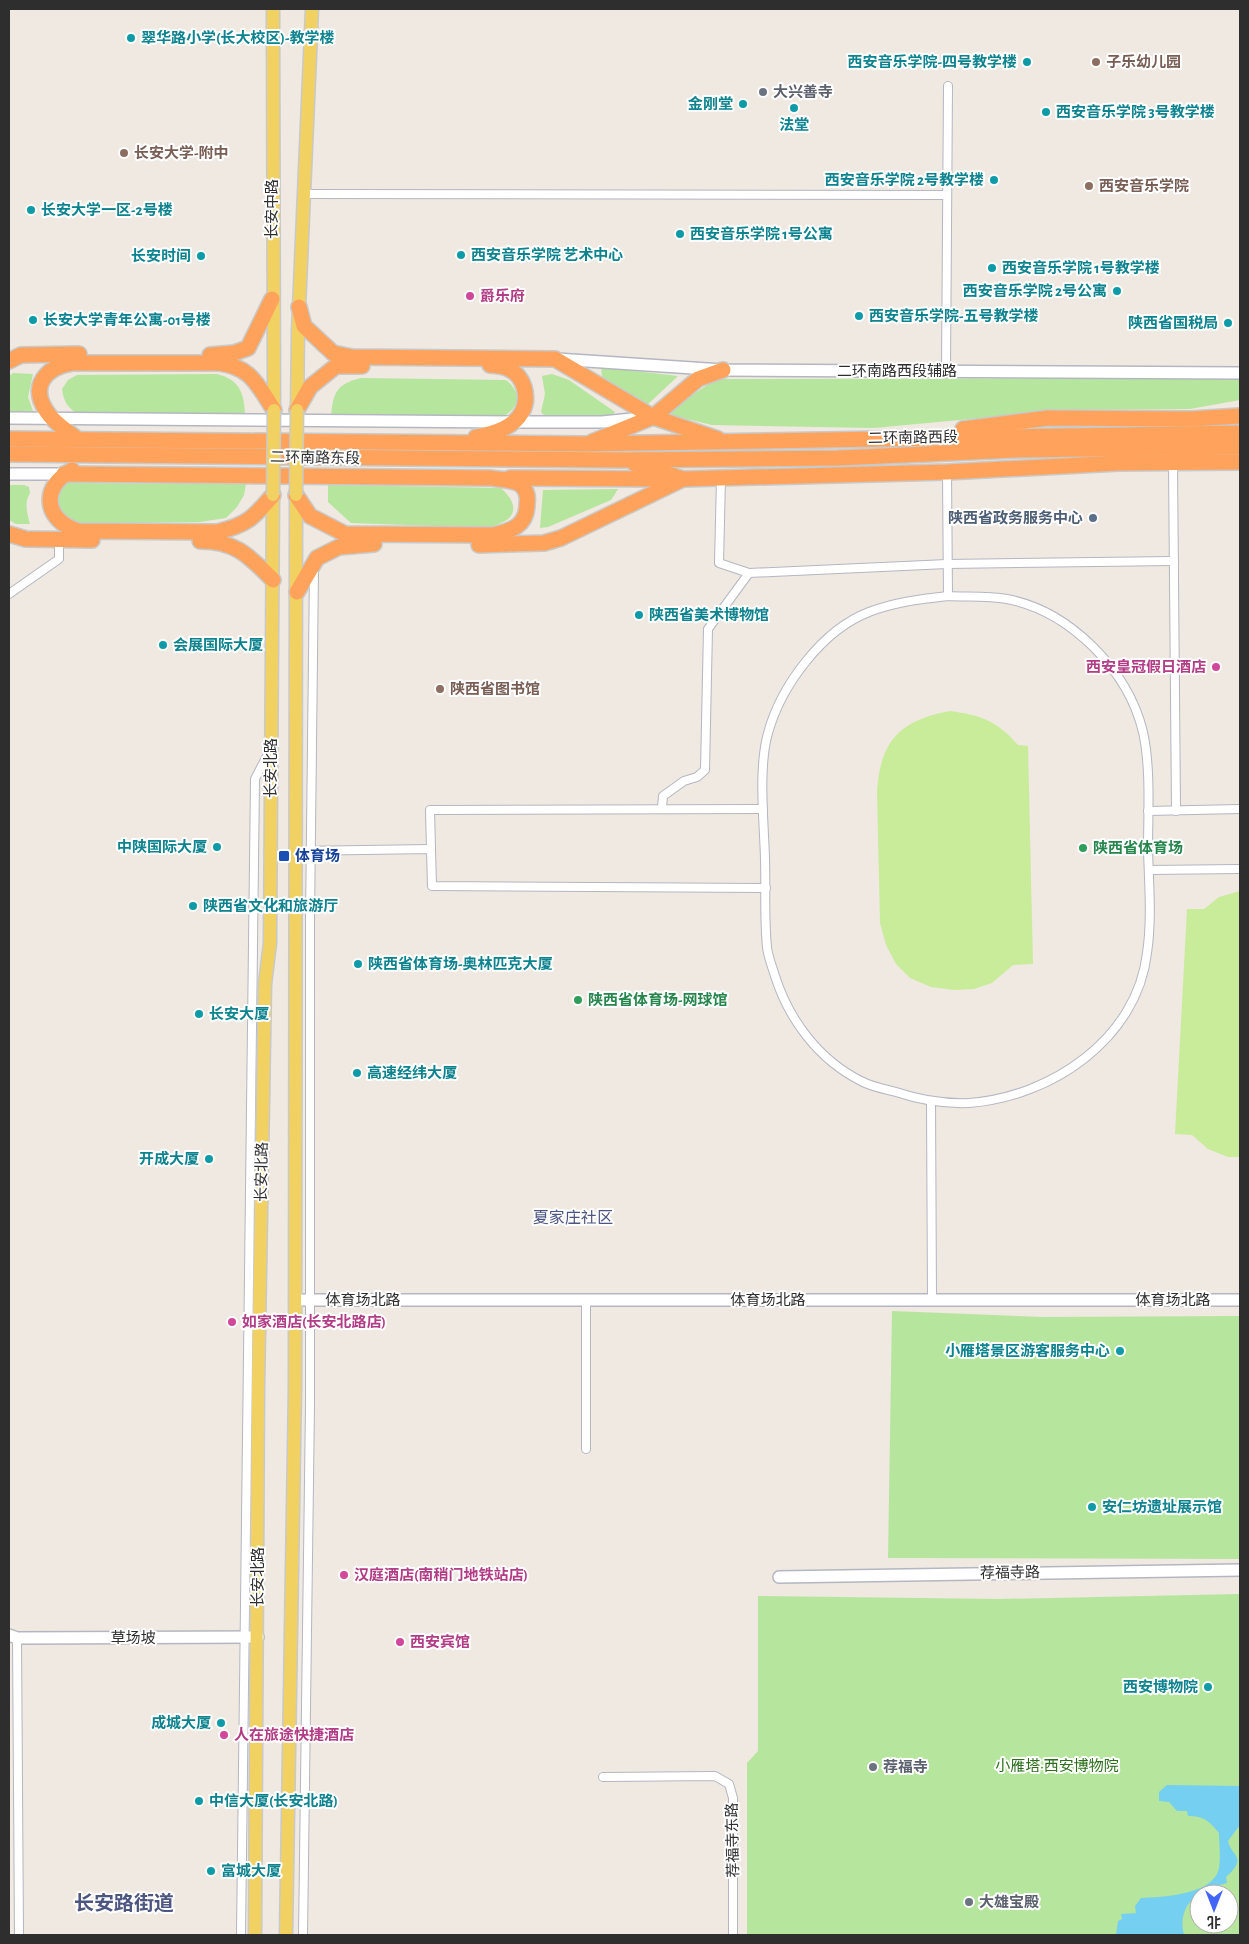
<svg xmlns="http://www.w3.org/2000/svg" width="1249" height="1944" viewBox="0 0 1249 1944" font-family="'Alegreya Sans','Noto Sans SC',sans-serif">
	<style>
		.green { fill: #b6e59e; fill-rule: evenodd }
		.pitch { fill: #c9ec9a }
		.water { fill: #75cff0 }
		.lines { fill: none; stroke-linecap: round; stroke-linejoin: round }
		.street-casing { stroke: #b4b7c1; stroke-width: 10 }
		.secondary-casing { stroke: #b4b7c1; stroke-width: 14 }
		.primary-casing { stroke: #c9c9c9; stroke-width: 15 }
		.highway-casing { stroke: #c9c9c9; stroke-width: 18 }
		.street { stroke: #fff; stroke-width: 8 }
		.secondary { stroke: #fff; stroke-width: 11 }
		.primary { stroke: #f2d163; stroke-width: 12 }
		.highway { stroke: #ffa35c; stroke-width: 15 }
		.primary-bridge-casing { stroke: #c9c9c9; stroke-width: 15; stroke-linecap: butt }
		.primary-bridge { stroke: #f2d163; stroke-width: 12 }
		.culture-dot { fill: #0f9aa8; stroke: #fff; stroke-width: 2 }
		.education-dot { fill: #8d6e63; stroke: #fff; stroke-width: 2 }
		.worship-dot { fill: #6b7280; stroke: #fff; stroke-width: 2 }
		.hotel-dot { fill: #d1479c; stroke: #fff; stroke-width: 2 }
		.service-dot { fill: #5c6f8a; stroke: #fff; stroke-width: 2 }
		.leisure-dot { fill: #2e9e5b; stroke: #fff; stroke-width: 2 }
		.transit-dot { fill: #1a4fb4; stroke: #fff; stroke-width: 2 }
		.labels { text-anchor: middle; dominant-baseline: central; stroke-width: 4; stroke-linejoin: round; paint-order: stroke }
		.culture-label { font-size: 15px; font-weight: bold; fill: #0d838f; stroke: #fff; text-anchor: start }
		.education-label { font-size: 15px; font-weight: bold; fill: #785e54; stroke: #fff; text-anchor: start }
		.worship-label { font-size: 15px; font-weight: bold; fill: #5b616d; stroke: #fff; text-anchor: start }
		.street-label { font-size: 15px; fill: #2e2e2e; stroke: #fff }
		.hotel-label { font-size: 15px; font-weight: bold; fill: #b23c85; stroke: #fff; text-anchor: start }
		.service-label { font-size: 15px; font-weight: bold; fill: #4e5e75; stroke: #fff; text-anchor: end }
		.leisure-label { font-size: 15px; font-weight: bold; fill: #27864d; stroke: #fff; text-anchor: start }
		.transit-label { font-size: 15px; font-weight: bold; fill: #164399; stroke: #fff; text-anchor: start }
		.park-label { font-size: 15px; fill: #2c6e1b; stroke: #fff }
		.neighbourhood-label { font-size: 16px; fill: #4d5680; stroke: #fff }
		.district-label { font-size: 20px; font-weight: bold; fill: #4d5680; stroke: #fff }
	</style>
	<rect width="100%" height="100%" fill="#efe9e1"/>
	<!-- green -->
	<g class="green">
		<polygon points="601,367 678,376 646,406 602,377"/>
		<polygon points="13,373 33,374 28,397 33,411 9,411 9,376"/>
		<path d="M217,374c23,6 27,19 28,41h-164c-13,-6 -17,-12 -19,-26l6,-9 9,-5z"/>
		<polygon points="552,374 569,380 615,412 611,417 546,417 541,412 545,394 542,376"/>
		<path d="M361,378l145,2c17,14 14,27 -5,38l-170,-2c2,-24 6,-32 30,-38z"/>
		<polygon points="1224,378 1240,379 1240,400 1190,409 1065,410 874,428 712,425 665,414 716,379"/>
		<path d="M66,483l180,1 -2,11 -7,12 -11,11 -26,4 -125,2c-18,-13 -19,-15 -15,-37z"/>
		<path d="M9,485h15l5,2 1,6c-6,10 -3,20 0,31h-14l-7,-4z"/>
		<path d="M328,485l173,3c8,7 19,21 7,31 -5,4 -13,6 -19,9l-138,-5 -23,-21z"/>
		<polygon points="618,489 611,500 548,527 540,528 543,490"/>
		<polygon points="892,1311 1042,1317 1240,1316 1240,1559 888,1558"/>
		<path d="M1240,1594v341h-493v-172l11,-12v-155l241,3zM1199,1894h30v30h-30z"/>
	</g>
	<!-- pitch -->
	<g class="pitch">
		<path d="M950,711c31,4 47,10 68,34l10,1 5,218 -20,1 -21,18 -18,6 -20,1 -23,-3 -21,-9 -14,-14 -10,-19 -6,-22 -3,-131c3,-51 23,-72 73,-81z"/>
		<polygon points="1240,891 1240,1157 1228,1157 1208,1149 1192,1135 1175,1134 1187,909 1204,909 1219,897"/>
	</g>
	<!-- water -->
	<path class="water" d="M1167,1785l73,1v39l-12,16c3,15 21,16 -2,36l1,6c-26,6 -51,20 -43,52h-68l2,-14 4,-2 -1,-5 15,-1 -1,-7 6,-8c21,-1 73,-3 78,-30 2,-11 0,-24 0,-35 -10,-12 -15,-17 -31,-17l-1,-5h-10l-8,-9 -10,-1v-9z"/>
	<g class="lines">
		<defs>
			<g id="street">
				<polyline points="304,194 947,195"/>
				<polyline points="946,371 948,86"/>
				<polyline points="1173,463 1176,811"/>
				<polyline points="947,472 948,596"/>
				<polyline points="721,478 719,563 749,573"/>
				<polyline points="9,594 59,559 59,540"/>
				<path d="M948,596c19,1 40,0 59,3 63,12 121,71 136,133 8,36 5,81 5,118 1,34 4,70 -1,103 -10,86 -96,144 -178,150 -25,1 -49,-3 -73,-11 -11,-3 -24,-5 -35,-11 -42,-21 -72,-61 -86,-105 -3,-10 -7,-19 -8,-29 -3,-29 -1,-59 -2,-88 -1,-37 -7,-91 3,-126 13,-47 54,-103 101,-121 26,-10 52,-13 79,-16z"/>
				<polyline points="662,808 663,796 684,781 697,777 705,770 708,629 749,573 947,564 1174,561"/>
				<polyline points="1148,811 1240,809"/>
				<polyline points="431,849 430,810 763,809"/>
				<polyline points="296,851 431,849 432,886 766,888"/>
				<polyline points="1149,870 1240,869"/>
				<polyline points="931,1101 932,1299"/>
				<polyline points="586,1300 586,1449"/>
				<polyline points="17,1638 19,1935"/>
				<polyline points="603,1777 715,1776 729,1784 733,1798 733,1935"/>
				<polyline points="241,1935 255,779 269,752"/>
				<polyline points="303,1935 310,1405 310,918 314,570"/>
			</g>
			<g id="secondary">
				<polyline points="557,359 723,370 1240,373"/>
				<polyline points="9,418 512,422 602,422 642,418"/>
				<polyline points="9,474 64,474"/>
				<polyline points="295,1300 1240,1300"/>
				<polyline points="779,1577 1240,1570"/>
				<polyline points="9,1635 17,1638 258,1637"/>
			</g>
			<g id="primary">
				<polyline points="273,9 274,410"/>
				<polyline points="297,410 298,331 312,9"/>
				<polyline points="255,1935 258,1388 265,984 270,943 273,495"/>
				<polyline points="286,1935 295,1387 296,495"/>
			</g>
			<g id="highway">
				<polyline points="299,307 304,326 333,353 352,357 555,359 653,417 718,439"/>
				<polyline points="210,355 234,353 248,348 272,299"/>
				<polyline points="9,361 21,355 79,354"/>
				<polyline points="297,410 310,387 336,366 362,366"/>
				<polyline points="963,429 1048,418 1191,419 1240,416"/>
				<path d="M476,437c16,-3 38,-9 46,-25 8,-15 2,-36 -13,-43 -5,-3 -13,-3 -19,-4"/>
				<path d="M76,438c-10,-8 -22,-15 -29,-26 -18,-26 -1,-45 25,-49h147c32,4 38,21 55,47"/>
				<polyline points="9,439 586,444 1240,433"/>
				<polyline points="592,442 653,417 698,379 723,370"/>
				<polyline points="9,454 621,460 838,458 1015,450 1240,447"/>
				<polyline points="635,464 683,479 947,472 1119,463 1240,462"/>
				<path d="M72,470c-32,17 -28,50 6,61l139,1c31,-7 37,-15 56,-37"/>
				<path d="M64,474l427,4c9,2 24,1 31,8 5,5 6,12 5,18 0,22 -16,27 -34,31l-148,-1 -35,-18 -14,-21"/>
				<polyline points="510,478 667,479"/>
				<polyline points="9,534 26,539 92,540"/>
				<path d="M200,541c36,0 49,15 73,39"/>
				<polyline points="479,545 544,543 561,538 683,479"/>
				<polyline points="297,592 317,558 339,547 374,544"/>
			</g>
		</defs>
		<!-- street casing -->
		<use href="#street" class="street-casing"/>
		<!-- secondary casing -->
		<use href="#secondary" class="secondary-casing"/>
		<!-- primary casing -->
		<use href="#primary" class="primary-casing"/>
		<!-- highway casing -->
		<use href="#highway" class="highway-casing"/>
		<!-- street -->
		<use href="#street" class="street"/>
		<!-- secondary -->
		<use href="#secondary" class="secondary"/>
		<!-- primary -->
		<use href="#primary" class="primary"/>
		<!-- highway -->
		<use href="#highway" class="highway"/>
		<defs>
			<g id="primary-bridge">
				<polyline points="273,495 274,410"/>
				<polyline points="296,495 297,410"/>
			</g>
		</defs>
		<!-- primary-bridge casing -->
		<use href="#primary-bridge" class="primary-bridge-casing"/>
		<!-- primary-bridge -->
		<use href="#primary-bridge" class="primary-bridge"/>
	</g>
	<!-- markers -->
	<g class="culture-dot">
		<circle cx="131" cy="38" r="5"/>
		<circle cx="1027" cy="62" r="5"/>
		<circle cx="743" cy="104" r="5"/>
		<circle cx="794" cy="108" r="5"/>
		<circle cx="1046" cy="112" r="5"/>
		<circle cx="994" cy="180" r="5"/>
		<circle cx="31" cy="210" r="5"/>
		<circle cx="680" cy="234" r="5"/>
		<circle cx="461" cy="255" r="5"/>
		<circle cx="201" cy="256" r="5"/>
		<circle cx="992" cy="268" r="5"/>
		<circle cx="1117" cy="291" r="5"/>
		<circle cx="859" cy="316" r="5"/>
		<circle cx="33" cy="320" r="5"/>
		<circle cx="1228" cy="323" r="5"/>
		<circle cx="639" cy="615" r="5"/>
		<circle cx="163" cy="645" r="5"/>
		<circle cx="217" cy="847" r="5"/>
		<circle cx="193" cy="906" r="5"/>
		<circle cx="358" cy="964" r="5"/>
		<circle cx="199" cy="1014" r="5"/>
		<circle cx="357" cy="1073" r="5"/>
		<circle cx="209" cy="1159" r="5"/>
		<circle cx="1120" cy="1351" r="5"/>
		<circle cx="1092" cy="1507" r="5"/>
		<circle cx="1208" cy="1687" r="5"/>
		<circle cx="221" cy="1723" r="5"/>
		<circle cx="199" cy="1801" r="5"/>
		<circle cx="211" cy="1871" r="5"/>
	</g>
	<g class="education-dot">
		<circle cx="1096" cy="62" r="5"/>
		<circle cx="124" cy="153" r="5"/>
		<circle cx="1089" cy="186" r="5"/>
		<circle cx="440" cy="689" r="5"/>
	</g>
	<g class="worship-dot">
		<circle cx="763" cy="92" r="5"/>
		<circle cx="873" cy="1767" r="5"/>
		<circle cx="969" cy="1902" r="5"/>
	</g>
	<g class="hotel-dot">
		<circle cx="470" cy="296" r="5"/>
		<circle cx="1216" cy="667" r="5"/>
		<circle cx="232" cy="1322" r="5"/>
		<circle cx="344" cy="1575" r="5"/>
		<circle cx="400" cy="1642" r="5"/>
		<circle cx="224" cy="1735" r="5"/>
	</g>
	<circle class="service-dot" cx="1093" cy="518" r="5"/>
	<g class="leisure-dot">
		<circle cx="1083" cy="848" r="5"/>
		<circle cx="578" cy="1000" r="5"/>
	</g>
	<rect class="transit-dot" x="278" y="850" width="12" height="12" rx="2.5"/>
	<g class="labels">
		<!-- culture labels -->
		<g class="culture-label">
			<text x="141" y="38">翠华路小学(长大校区)-教学楼</text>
			<text x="1017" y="62" text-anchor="end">西安音乐学院-四号教学楼</text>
			<text x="733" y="104" text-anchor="end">金刚堂</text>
			<text x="1056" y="112">西安音乐学院 3号教学楼</text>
			<text x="794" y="125" text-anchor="middle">法堂</text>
			<text x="984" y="180" text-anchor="end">西安音乐学院 2号教学楼</text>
			<text x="41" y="210">长安大学一区-2号楼</text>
			<text x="690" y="234">西安音乐学院 1号公寓</text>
			<text x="471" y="255">西安音乐学院 艺术中心</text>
			<text x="191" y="256" text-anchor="end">长安时间</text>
			<text x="1002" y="268">西安音乐学院 1号教学楼</text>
			<text x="1107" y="291" text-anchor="end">西安音乐学院 2号公寓</text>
			<text x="869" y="316">西安音乐学院-五号教学楼</text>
			<text x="43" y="320">长安大学青年公寓-01号楼</text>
			<text x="1218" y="323" text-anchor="end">陕西省国税局</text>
			<text x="649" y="615">陕西省美术博物馆</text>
			<text x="173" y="645">会展国际大厦</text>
			<text x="207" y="847" text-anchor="end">中陕国际大厦</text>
			<text x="203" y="906">陕西省文化和旅游厅</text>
			<text x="368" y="964">陕西省体育场-奥林匹克大厦</text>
			<text x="209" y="1014">长安大厦</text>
			<text x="367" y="1073">高速经纬大厦</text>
			<text x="199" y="1159" text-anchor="end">开成大厦</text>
			<text x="1110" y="1351" text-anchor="end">小雁塔景区游客服务中心</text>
			<text x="1102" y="1507">安仁坊遗址展示馆</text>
			<text x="1198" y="1687" text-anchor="end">西安博物院</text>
			<text x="211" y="1723" text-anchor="end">成城大厦</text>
			<text x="209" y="1801">中信大厦(长安北路)</text>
			<text x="221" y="1871">富城大厦</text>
		</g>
		<!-- education labels -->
		<g class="education-label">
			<text x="1106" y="62">子乐幼儿园</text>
			<text x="134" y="153">长安大学-附中</text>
			<text x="1099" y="186">西安音乐学院</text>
			<text x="450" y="689">陕西省图书馆</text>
		</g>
		<!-- worship labels -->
		<g class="worship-label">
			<text x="773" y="92">大兴善寺</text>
			<text x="883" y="1767">荐福寺</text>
			<text x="979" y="1902">大雄宝殿</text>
		</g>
		<!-- street labels -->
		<g class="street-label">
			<text transform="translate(272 209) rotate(-90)">长安中路</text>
			<text x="897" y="371">二环南路西段辅路</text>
			<text transform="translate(913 438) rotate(-1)">二环南路西段</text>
			<text transform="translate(315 458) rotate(1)">二环南路东段</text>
			<text transform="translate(271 768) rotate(-90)">长安北路</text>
			<text transform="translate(262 1172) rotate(-89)">长安北路</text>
			<text x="363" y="1300">体育场北路</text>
			<text x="768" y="1300">体育场北路</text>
			<text x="1173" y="1300">体育场北路</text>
			<text transform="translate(1010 1573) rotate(-1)">荐福寺路</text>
			<text transform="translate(258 1577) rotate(-90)">长安北路</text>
			<text x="133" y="1638">草场坡</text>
			<text transform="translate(733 1840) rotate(-91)">荐福寺东路</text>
		</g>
		<!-- hotel labels -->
		<g class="hotel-label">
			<text x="480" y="296">爵乐府</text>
			<text x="1206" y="667" text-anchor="end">西安皇冠假日酒店</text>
			<text x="242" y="1322">如家酒店(长安北路店)</text>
			<text x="354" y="1575">汉庭酒店(南稍门地铁站店)</text>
			<text x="410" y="1642">西安宾馆</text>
			<text x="234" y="1735">人在旅途快捷酒店</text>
		</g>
		<!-- service labels -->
		<g class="service-label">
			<text x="1083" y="518">陕西省政务服务中心</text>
		</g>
		<!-- leisure labels -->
		<g class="leisure-label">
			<text x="1093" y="848">陕西省体育场</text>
			<text x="588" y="1000">陕西省体育场-网球馆</text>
		</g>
		<!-- transit labels -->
		<g class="transit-label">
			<text x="295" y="856">体育场</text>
		</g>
		<!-- park labels -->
		<g class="park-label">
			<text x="1057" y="1766">小雁塔·西安博物院</text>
		</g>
		<!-- neighbourhood labels -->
		<g class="neighbourhood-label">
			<text x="573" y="1218">夏家庄社区</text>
		</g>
		<!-- district labels -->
		<g class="district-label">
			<text x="124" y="1904">长安路街道</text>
		</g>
	</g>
	<!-- border -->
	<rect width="1249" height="1944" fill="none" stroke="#2e2e2e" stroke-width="20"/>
	<!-- north arrow -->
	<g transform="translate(1214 1909) rotate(180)"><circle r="24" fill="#ffffff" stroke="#ababab"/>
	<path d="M0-4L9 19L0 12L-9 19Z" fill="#4264fb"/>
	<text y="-8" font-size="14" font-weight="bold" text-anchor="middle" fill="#2e2e2e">北</text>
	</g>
</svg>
